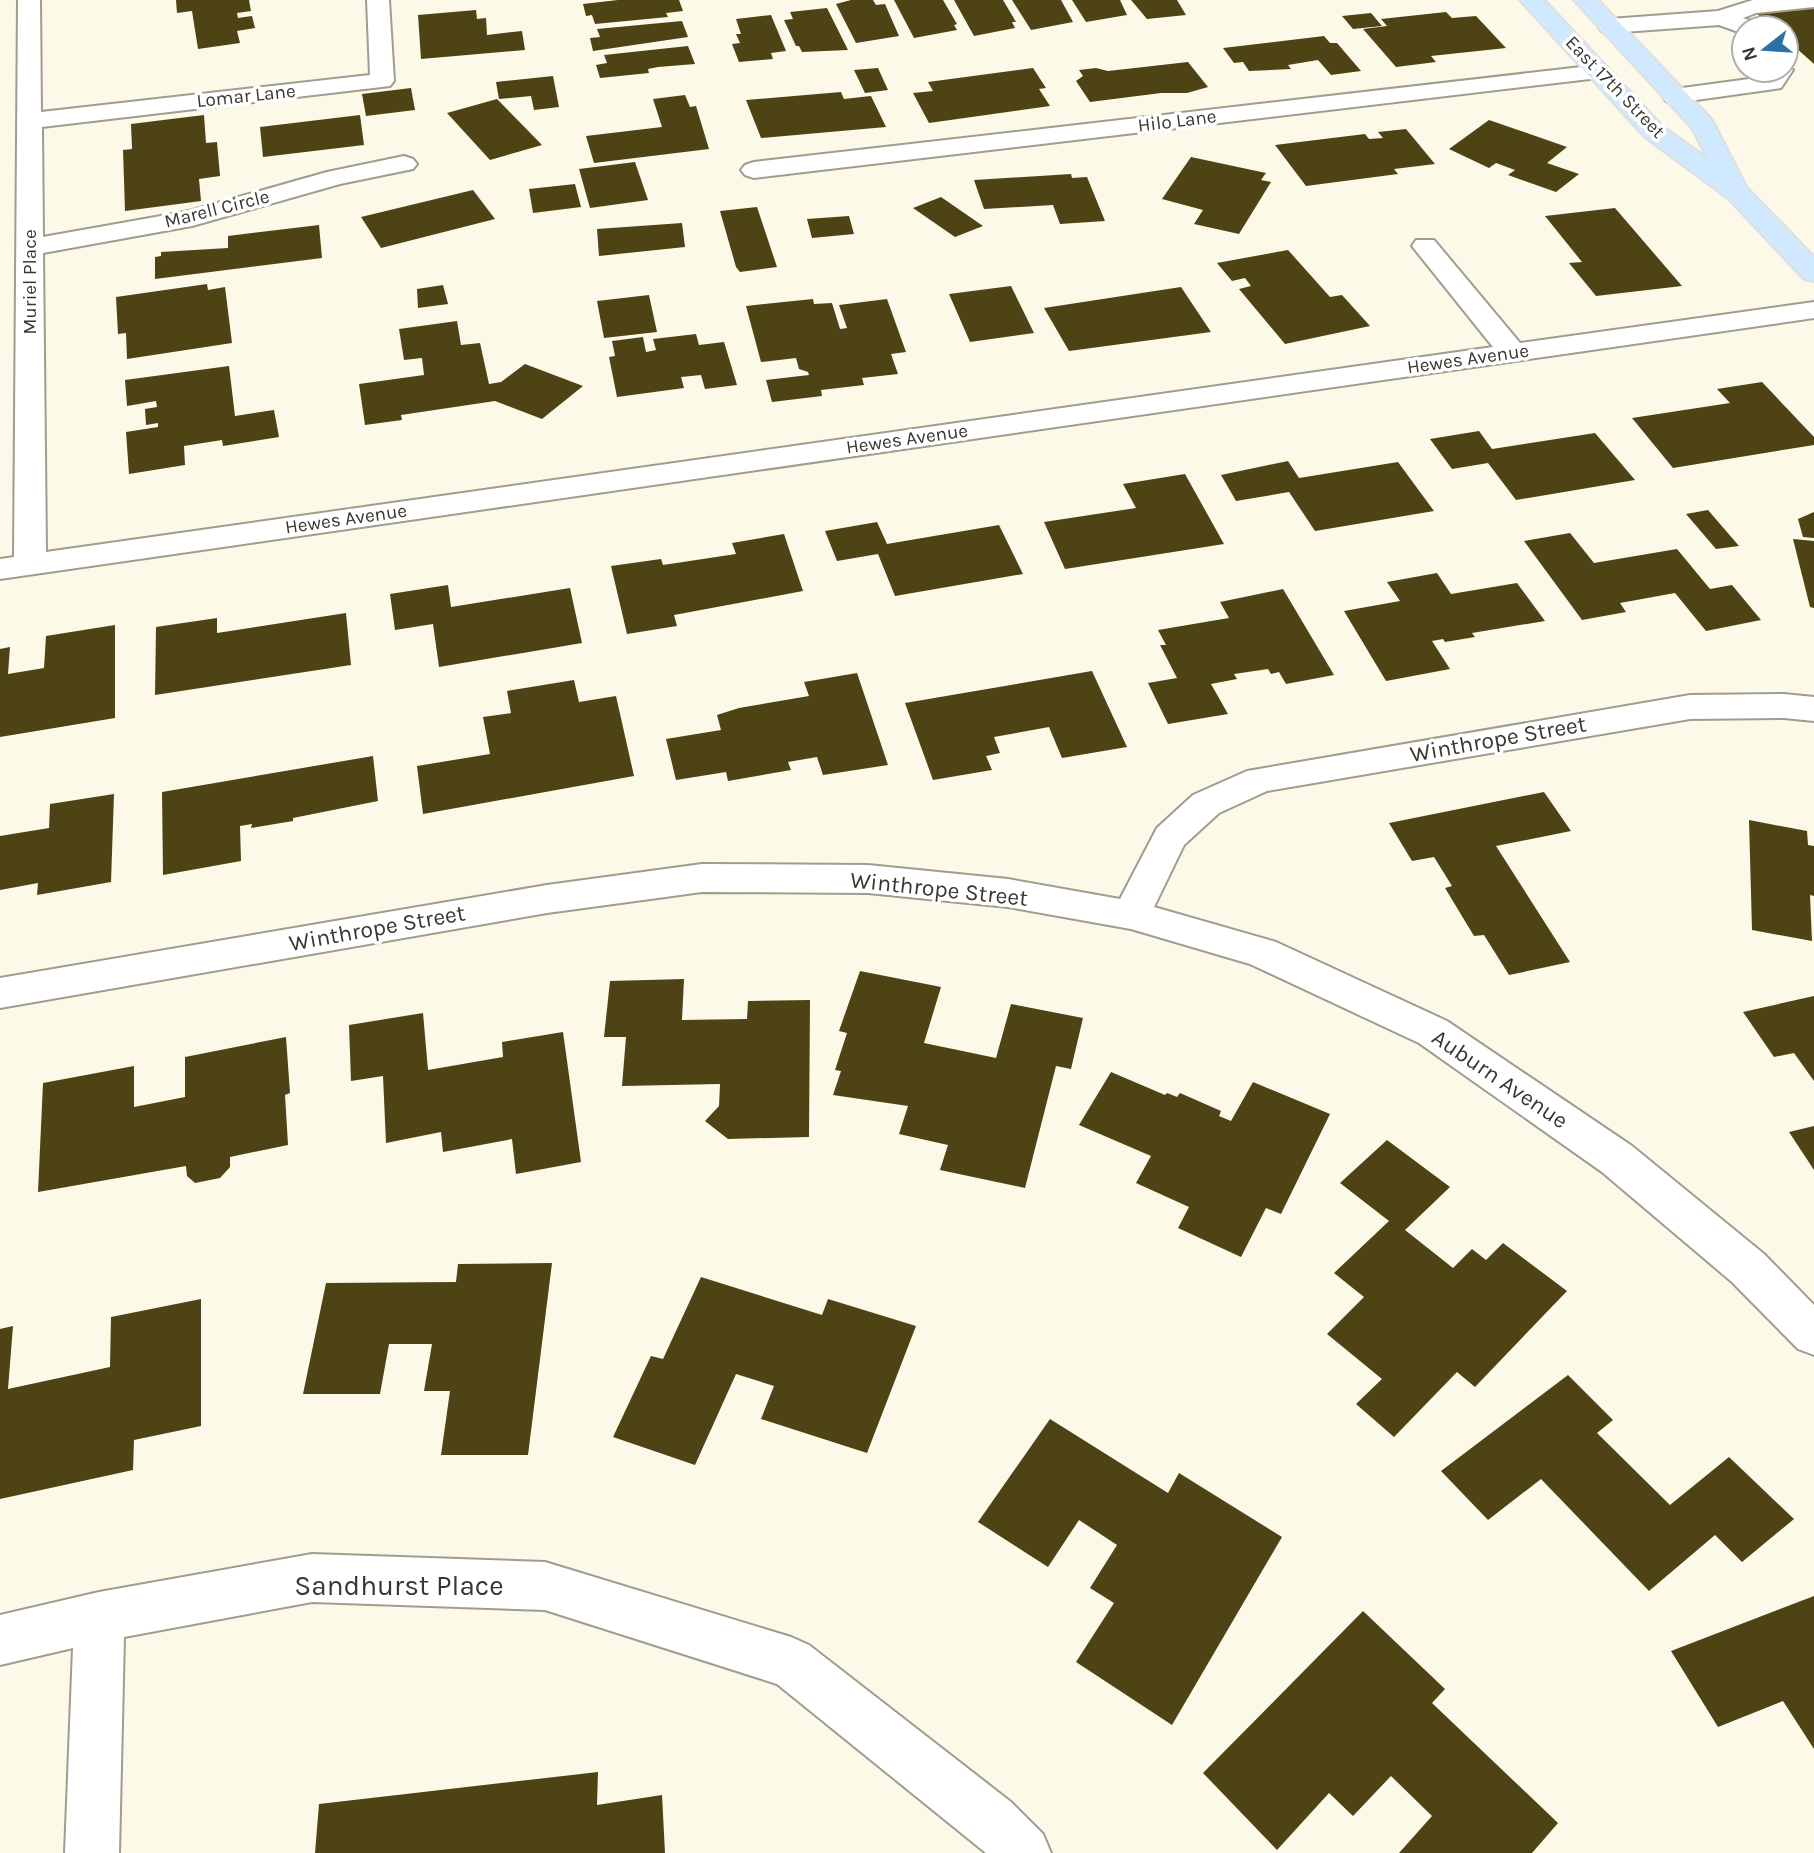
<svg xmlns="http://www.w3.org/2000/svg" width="1814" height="1853" viewBox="0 0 1814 1853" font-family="Karla,sans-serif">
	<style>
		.building { fill: #4d4314 }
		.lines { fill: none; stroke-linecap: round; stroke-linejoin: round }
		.minor-casing { stroke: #a09d8e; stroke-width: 4 }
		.major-casing { stroke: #dfdfde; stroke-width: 4 }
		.minor { fill: #fff; fill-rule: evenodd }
		.major { fill: #d1e9fe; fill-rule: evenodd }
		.labels { text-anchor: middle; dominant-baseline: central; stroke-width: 7; stroke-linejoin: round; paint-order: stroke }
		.far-street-label { font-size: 19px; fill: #393731; stroke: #fff }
		.street-label { font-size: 23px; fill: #393731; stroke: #fff }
		.near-street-label { font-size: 28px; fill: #393731; stroke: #fff }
	</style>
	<rect width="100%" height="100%" fill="#fcf9e8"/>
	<!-- building -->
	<g class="building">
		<polygon points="176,0 249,0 251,11 237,13 238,18 252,16 255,28 237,31 240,43 198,49 192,11 177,13"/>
		<polygon points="618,0 679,0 683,11 666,13 668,17 595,24 592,15 586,16 583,4"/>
		<polygon points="851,0 873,0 876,5 885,4 899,36 856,43 836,4"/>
		<polygon points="894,0 943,0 957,24 954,25 957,30 914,38"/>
		<polygon points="954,0 1003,0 1016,22 1012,22 1015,28 974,36"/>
		<polygon points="1012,0 1061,0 1073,22 1031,30"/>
		<polygon points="1072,0 1120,0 1127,15 1086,22"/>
		<polygon points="1131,0 1177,0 1186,15 1147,19"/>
		<polygon points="1814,6 1814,64 1786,39 1786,28 1774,28 1756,13"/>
		<polygon points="827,8 848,50 802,52 799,46 796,46 784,20 793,19 790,12"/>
		<polygon points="476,10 477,19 486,18 487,35 522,31 525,50 421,59 418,15"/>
		<polygon points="1446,12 1452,18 1476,16 1506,48 1431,56 1436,62 1396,67 1363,29 1387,26 1381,19"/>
		<polygon points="1371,13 1382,26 1353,29 1342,16"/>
		<polygon points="771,15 786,51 771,53 773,59 739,62 732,44 740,43 736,34 741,34 736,19"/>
		<polygon points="682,21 688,37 593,51 590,38 600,37 597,29"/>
		<polygon points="1324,36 1330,43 1337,43 1361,71 1331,75 1318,60 1288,65 1291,69 1249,71 1243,62 1234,63 1223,48"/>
		<polygon points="688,46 695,64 658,67 648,69 649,73 600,78 596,65 607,63 604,55"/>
		<polygon points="1188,62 1208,87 1187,93 1161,93 1090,102 1076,81 1083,76 1079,70 1096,68 1108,71"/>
		<polygon points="878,68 888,90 865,93 854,70"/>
		<polygon points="1033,68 1046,88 1039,89 1050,106 929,123 913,93 933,91 928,82"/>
		<polygon points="553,76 559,107 534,110 531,96 499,99 496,82"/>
		<polygon points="411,88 415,110 366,116 362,94"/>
		<polygon points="841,92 844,99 871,96 886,127 761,138 746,100"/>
		<polygon points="685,95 690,107 696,106 709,149 594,163 586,136 662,127 653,99"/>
		<polygon points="497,99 542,145 490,160 447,113"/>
		<polygon points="204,115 206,143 217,142 220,176 199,179 201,201 125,211 123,150 132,149 131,124"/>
		<polygon points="360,115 364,145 263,157 260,127"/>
		<polygon points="1489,120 1567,147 1547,163 1579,174 1556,192 1508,175 1515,170 1496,163 1489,168 1449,149"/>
		<polygon points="1406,129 1435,164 1394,169 1398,174 1306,186 1275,145 1365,134 1369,139 1383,138 1378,132"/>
		<polygon points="1191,157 1266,173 1261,180 1271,182 1239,234 1194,224 1203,210 1162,199"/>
		<polygon points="635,162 648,200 590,208 579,169"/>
		<polygon points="1071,174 1072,178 1087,177 1105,221 1060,224 1053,205 984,209 974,180"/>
		<polygon points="575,184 581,207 533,213 529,189"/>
		<polygon points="473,190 495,219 381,248 361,217"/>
		<polygon points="941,197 983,226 955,237 913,208"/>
		<polygon points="757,207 777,267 740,272 736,267 720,211"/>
		<polygon points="1615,208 1682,286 1596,296 1569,263 1582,262 1545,216"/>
		<polygon points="849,216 854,234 812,238 807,219"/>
		<polygon points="682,223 685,247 599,256 597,229"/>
		<polygon points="319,225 322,258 155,279 155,257 161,256 161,252 228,248 228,236"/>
		<polygon points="1288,250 1330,297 1342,295 1370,326 1285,344 1239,289 1251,286 1245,278 1232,281 1217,263"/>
		<polygon points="207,284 208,290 225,287 232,343 127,359 126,333 118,334 116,297"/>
		<polygon points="443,285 448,304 418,308 417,289"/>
		<polygon points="1011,286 1034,333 970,342 949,294"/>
		<polygon points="1181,287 1211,332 1069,351 1044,308"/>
		<polygon points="649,295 657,332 604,338 597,301"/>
		<polygon points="813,299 814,304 832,303 840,329 847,328 839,305 887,299 906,352 891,354 898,374 862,378 864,385 821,390 822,396 772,402 766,380 809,375 808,372 799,369 796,358 761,362 746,306"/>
		<polygon points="457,321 461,345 480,343 489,384 501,382 525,364 583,386 542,419 495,401 401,415 402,420 365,425 359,384 424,375 422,358 404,360 399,329"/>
		<polygon points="696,334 699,345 724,342 737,385 705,389 701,375 681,377 684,388 617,397 609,357 615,356 612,341 643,337 646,352 656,350 653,339"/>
		<polygon points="229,366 235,416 274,410 279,437 223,446 222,440 184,446 185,465 129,474 126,432 158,427 158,423 146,425 145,409 157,407 156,401 127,406 125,380"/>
		<polygon points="1762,382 1814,437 1814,445 1673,468 1632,418 1730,403 1717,389"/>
		<polygon points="1479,431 1492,449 1595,433 1635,480 1516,500 1488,463 1452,469 1430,439"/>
		<polygon points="1288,461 1299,478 1398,462 1434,511 1315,531 1289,492 1236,501 1221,475"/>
		<polygon points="1185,474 1224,544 1065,569 1044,522 1136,508 1123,484"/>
		<polygon points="1708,510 1739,546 1716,549 1686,514"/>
		<polygon points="1814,512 1814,538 1803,537 1798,519"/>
		<polygon points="877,522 887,544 999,525 1023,574 895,596 878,554 837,561 825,531"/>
		<polygon points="1570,533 1594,563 1677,549 1710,589 1732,585 1761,620 1706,631 1675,593 1620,603 1626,612 1582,620 1524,541"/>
		<polygon points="784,534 803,591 674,615 677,626 627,634 611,566 661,559 663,565 736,554 732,543"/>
		<polygon points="1793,539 1814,541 1814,608 1810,607"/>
		<polygon points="1437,573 1451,594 1517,583 1545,621 1472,633 1475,637 1445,642 1443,639 1432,641 1450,669 1386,681 1344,611 1400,601 1387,582"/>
		<polygon points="448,585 451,607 570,588 582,643 439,667 433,624 395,630 390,594"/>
		<polygon points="1283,589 1334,675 1286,684 1279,672 1271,674 1268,669 1234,674 1237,679 1211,684 1228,714 1168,724 1148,683 1177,678 1160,645 1166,645 1158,630 1229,618 1220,602"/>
		<polygon points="346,613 351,665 155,695 156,627 217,618 217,633"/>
		<polygon points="115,625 115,718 0,737 0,649 10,647 8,674 44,668 46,636"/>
		<polygon points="1092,671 1127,747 1062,758 1049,727 994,737 1000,753 986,756 992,770 933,780 905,703"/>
		<polygon points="857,673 888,765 823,775 817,757 788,762 791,770 728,781 726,772 676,780 666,739 721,730 717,715 739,708 809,696 804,682"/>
		<polygon points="574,680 579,702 616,696 634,776 423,814 417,766 490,754 483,717 511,713 507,691"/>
		<polygon points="373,756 378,801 293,818 293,821 251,828 252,824 240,826 241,861 163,875 162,792"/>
		<polygon points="1544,792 1571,831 1496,846 1570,962 1509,975 1484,935 1474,936 1445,888 1452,886 1434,857 1412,861 1389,823"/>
		<polygon points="114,794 111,882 37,895 38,883 0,890 0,836 49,828 50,804"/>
		<polygon points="1749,820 1807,831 1808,845 1814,846 1814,896 1810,895 1812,941 1752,930"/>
		<polygon points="860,971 941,987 924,1043 996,1058 1011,1004 1083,1018 1071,1069 1056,1066 1025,1188 940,1170 948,1145 899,1134 908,1106 833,1095 841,1071 835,1070 847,1033 839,1031"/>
		<polygon points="684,979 682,1020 747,1019 748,1001 810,1000 809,1137 728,1139 705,1121 719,1106 720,1084 622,1086 626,1037 604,1037 610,981"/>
		<polygon points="1814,996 1814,1081 1794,1053 1774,1057 1743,1012"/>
		<polygon points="423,1013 428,1070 503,1057 502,1042 563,1032 581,1162 516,1174 512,1139 443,1152 441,1132 386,1143 383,1076 351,1081 349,1025"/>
		<polygon points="286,1037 290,1093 285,1095 288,1145 230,1157 230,1167 220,1178 195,1183 187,1176 186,1166 38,1192 43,1083 134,1066 134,1107 185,1097 185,1057"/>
		<polygon points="1111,1072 1165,1095 1167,1093 1177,1097 1180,1093 1221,1111 1219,1116 1231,1121 1253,1082 1330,1114 1281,1214 1266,1208 1241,1257 1178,1228 1189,1207 1136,1183 1151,1156 1079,1125"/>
		<polygon points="1814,1126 1814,1170 1789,1132"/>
		<polygon points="1387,1140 1450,1187 1405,1230 1453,1268 1472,1249 1486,1260 1503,1243 1567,1291 1475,1387 1457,1372 1394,1437 1356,1404 1382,1379 1327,1334 1364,1297 1334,1273 1389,1221 1340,1183"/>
		<polygon points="552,1263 528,1455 441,1455 450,1391 424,1391 432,1344 389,1344 380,1394 303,1394 326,1283 456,1282 458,1264"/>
		<polygon points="701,1277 822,1315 828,1299 916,1326 867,1453 761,1419 774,1386 736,1374 695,1465 613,1437 651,1356 663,1359"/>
		<polygon points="201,1299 201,1426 134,1440 133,1470 0,1499 0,1329 13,1326 8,1389 110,1367 111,1317"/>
		<polygon points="1568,1375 1613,1420 1597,1433 1670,1505 1729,1457 1794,1519 1742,1562 1715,1535 1649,1591 1541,1479 1488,1520 1441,1471"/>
		<polygon points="1050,1419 1168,1493 1179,1473 1282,1537 1172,1725 1076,1662 1114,1603 1090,1588 1117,1545 1079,1520 1048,1567 978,1522"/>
		<polygon points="1814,1596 1814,1749 1783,1701 1718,1727 1671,1651"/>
		<polygon points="1363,1611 1445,1689 1432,1703 1558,1823 1532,1853 1399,1853 1432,1816 1391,1776 1353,1816 1329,1793 1277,1850 1203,1773"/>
		<polygon points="598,1772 597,1805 662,1795 665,1853 315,1853 319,1804"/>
	</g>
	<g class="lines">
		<defs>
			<g id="minor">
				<polygon points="18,0 40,0 41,112 370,75 367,0 389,0 394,81 390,86 42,127 43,237 189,211 327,172 404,156 413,159 417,164 413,169 340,184 192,226 43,253 46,552 1493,347 1412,246 1416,240 1434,240 1520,343 1814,302 1814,318 0,579 0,559 14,557"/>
				<polygon points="1753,0 1814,0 1814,7 1756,13 1743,18 1757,23 1761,28 1744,28 1744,34 1719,25 1610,33 1602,31 1598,26 1602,21 1610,19 1718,11"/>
				<polygon points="1786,64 1793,70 1781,88 1675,103 1666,101 1663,96 1666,91 1675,89 1764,77 1769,70 1786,70"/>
				<polygon points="1599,65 1607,67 1611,72 1607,77 754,178 745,175 741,170 745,165 754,162"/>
				<polygon points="1784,694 1814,697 1814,721 1784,718 1690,719 1267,791 1219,813 1184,845 1154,907 1276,942 1447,1021 1632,1146 1764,1254 1814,1305 1814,1355 1798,1349 1732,1282 1602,1172 1419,1043 1250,964 1131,929 1008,907 868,893 702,892 547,913 0,1008 0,978 547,885 702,864 868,865 1008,879 1120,899 1157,828 1193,795 1247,771 1690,695"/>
				<polygon points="312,1554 545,1562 791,1637 809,1645 1011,1802 1043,1834 1051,1853 986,1853 777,1684 545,1610 312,1602 124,1637 119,1853 65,1853 73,1648 0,1665 0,1615 99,1592"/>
			</g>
			<polygon id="major" points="1520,0 1544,0 1663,127 1708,159 1692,128 1574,0 1598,0 1712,120 1746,187 1814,257 1814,281 1804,279 1729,199 1645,137"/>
		</defs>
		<!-- minor casing -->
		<use href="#minor" class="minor-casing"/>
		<!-- major casing -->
		<use href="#major" class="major-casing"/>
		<!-- minor -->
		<use href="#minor" class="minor"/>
		<!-- major -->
		<use href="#major" class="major"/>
	</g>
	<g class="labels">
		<!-- far-street labels -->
		<g class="far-street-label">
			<text transform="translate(1615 87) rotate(46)">East 17th Street</text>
			<text transform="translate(246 96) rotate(-6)">Lomar Lane</text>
			<text transform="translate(1177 121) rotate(-7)">Hilo Lane</text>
			<text transform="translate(217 209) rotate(-14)">Marell Circle</text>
			<text transform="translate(30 282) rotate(-90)">Muriel Place</text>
			<text transform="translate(1468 359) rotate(-8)">Hewes Avenue</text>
			<text transform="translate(907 439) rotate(-8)">Hewes Avenue</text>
			<text transform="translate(346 519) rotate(-8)">Hewes Avenue</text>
		</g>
		<!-- street labels -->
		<g class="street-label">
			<text transform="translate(1498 739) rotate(-10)">Winthrope Street</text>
			<text transform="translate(939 889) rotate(6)">Winthrope Street</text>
			<text transform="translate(377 928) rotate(-10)">Winthrope Street</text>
			<text transform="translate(1500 1079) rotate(34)">Auburn Avenue</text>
		</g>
		<!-- near-street labels -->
		<g class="near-street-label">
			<text x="399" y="1585">Sandhurst Place</text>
		</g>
	</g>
	<!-- north arrow -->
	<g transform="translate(1765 49) rotate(253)"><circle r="33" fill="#ffffff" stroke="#b0afad" stroke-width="2"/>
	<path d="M0-5L12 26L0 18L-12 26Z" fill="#2b71a6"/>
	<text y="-10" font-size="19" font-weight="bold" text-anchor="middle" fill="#393731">N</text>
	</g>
</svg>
